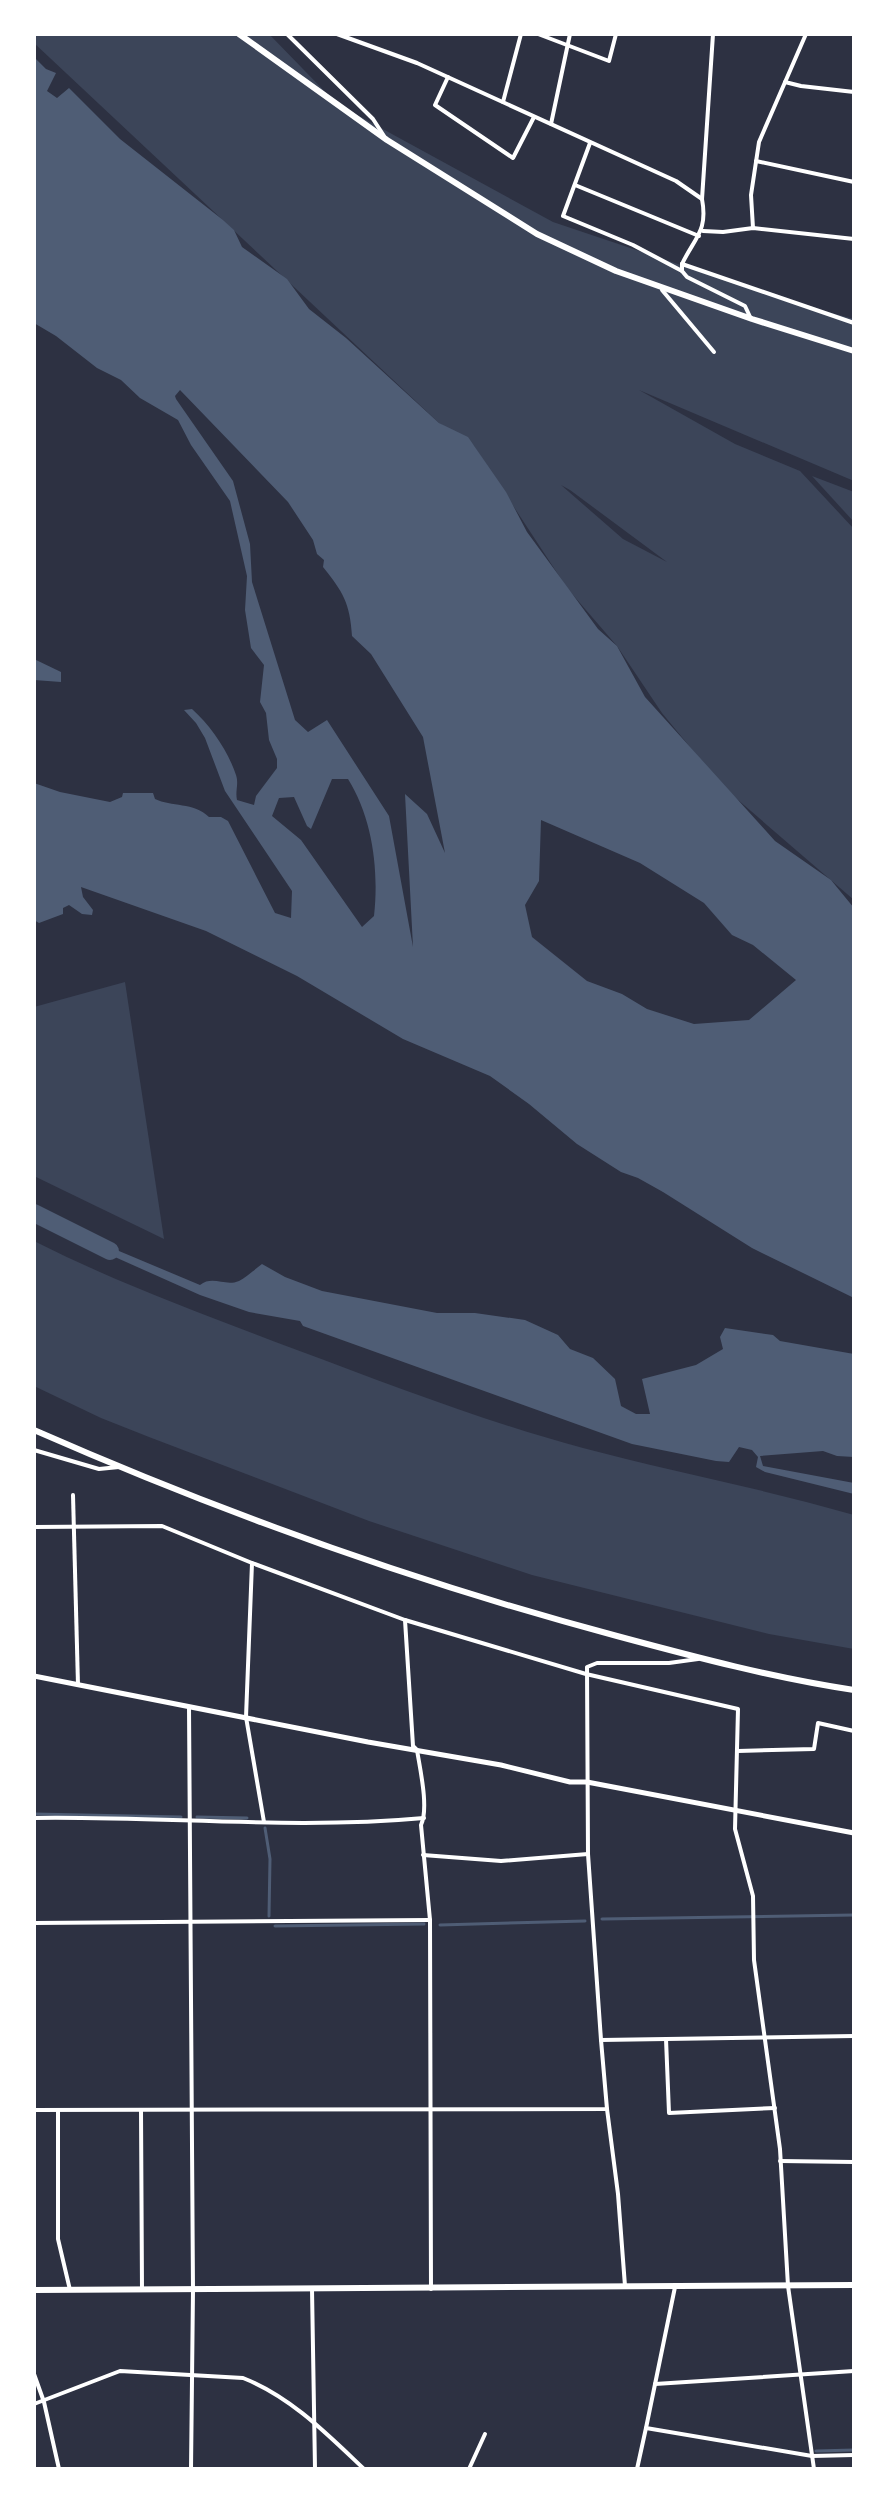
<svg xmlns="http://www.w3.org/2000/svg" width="888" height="2503" viewBox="0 0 888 2503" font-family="Spectral,serif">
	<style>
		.green { fill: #3c4559; fill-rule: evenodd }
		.water { fill: #4f5d75; fill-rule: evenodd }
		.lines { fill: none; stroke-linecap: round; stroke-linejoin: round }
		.stream { stroke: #4f5d75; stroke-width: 3 }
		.river { stroke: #4f5d75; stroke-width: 18 }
		.minor { stroke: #fff; stroke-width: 4 }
		.tertiary { stroke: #fff; stroke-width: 5 }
		.secondary { stroke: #fff; stroke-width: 6 }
	</style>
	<rect width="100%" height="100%" fill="#2d3142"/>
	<!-- green -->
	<g class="green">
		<path d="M34,34h235l68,70 216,118 238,80 63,17v162l-215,-91 96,54 65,27 54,58v371l-131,-113 -61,-74 -45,-67 -50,-58 -93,-142 -35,-23 -405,-380zM561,485l9,5 97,72 -44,-23z"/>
		<polygon points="812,476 854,492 854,522"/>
		<polygon points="125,982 164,1239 34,1176 34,1007"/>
		<path d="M34,1241c85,43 174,75 263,109 94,35 189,72 286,98 90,24 182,41 271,67v134l-85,-15 -237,-59 -163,-54 -220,-84 -48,-19 -67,-32z"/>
	</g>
	<!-- water -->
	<g class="water">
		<path d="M34,57l12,12 10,4 -9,18 10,7 12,-10 51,51 103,81 11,10 8,17 45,32 22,30 37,29 93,85 29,14 38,55 21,40 71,97 19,17 28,51 130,144 56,39 23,28v390l-102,-50 -89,-56 -25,-14 -17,-6 -44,-28 -48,-40 -39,-28 -87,-37 -106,-63 -91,-45 -125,-44 2,10 10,13 -1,5 -10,-1 -13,-9 -6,3v6l-24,9 -5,-3v-137l26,9 50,10 12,-5 1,-4h30l2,6c16,8 39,3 54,18h12l7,4 47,92 16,5 1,-27 -67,-100 -20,-53 -9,-15 -12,-13 8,-1c19,17 36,42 44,66 3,9 -1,16 1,25l17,5 2,-9 21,-28v-9l-8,-19 -3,-27 -6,-11 4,-37 -13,-17 -6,-38 2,-34 -17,-75 -39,-56 -13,-25 -38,-22 -19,-18 -24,-12 -41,-32 -22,-13zM180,390l108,112 25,38 4,14 7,6 -1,7c20,25 27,36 29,69l19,18 52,83 22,116 -18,-39 -22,-20 8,153 -24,-131 -62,-96 -19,12 -13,-12 -43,-138 -2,-38 -17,-63 -57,-82 -1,-3zM332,779h16c25,40 31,92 26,137l-12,11 -61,-87 -29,-24 7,-18 15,-1 13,29 4,3zM541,820l99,43 64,40 28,32 21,10 43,35 -47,40 -55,4 -47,-15 -25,-15 -35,-13 -55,-44 -7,-32 14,-24z"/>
		<polygon points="34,659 61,672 61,682 34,680"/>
		<path d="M88,1238l112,47c13,-10 25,2 39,-4 8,-4 16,-12 23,-17l23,13 37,14 115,22h38l50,7 33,15 12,14 23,9 22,21 6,27 15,8h14l-8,-35 54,-14 27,-16 -3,-12 5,-9 48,7 7,6 74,13v103l-17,-1 -14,-5 -63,5 3,10 91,17v11l-89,-22 -9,-5 2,-10 -6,-7 -13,-3 -10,15 -13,-1 -84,-17 -329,-118 -3,-5 -51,-9 -49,-17 -112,-50z"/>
	</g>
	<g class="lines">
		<!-- stream -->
		<g class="stream">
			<polyline points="34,1814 181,1817"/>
			<polyline points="197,1817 247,1818"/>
			<polyline points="265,1828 270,1859 269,1916"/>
			<polyline points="602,1919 854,1915"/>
			<polyline points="440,1925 585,1921"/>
			<polyline points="275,1926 424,1924"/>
			<polyline points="816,2451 854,2450"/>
		</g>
		<!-- river -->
		<polyline class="river" points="34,1213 110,1251"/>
		<!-- minor -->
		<g class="minor">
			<polyline points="287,34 373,119 384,136"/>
			<polyline points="337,34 417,63 676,181 702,199"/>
			<polyline points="538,34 609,61 616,34"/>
			<polyline points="448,77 435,105 513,158 534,117"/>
			<polyline points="785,82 801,86 854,92"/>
			<polyline points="503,102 521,34"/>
			<polyline points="551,124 570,34"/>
			<polyline points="590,143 563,216 633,245 682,271"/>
			<polyline points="756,161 854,182"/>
			<polyline points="575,185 699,236"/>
			<polyline points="753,228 751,195 759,142 806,34"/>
			<polyline points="703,231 723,232 753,228 854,239"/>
			<path d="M682,264c13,-27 26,-33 20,-65l11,-165"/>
			<polyline points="682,264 854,323"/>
			<polyline points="682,264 682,271 687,277 745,306 751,319"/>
			<polyline points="662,290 714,352"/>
			<polyline points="34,1450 99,1469 119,1467"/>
			<polyline points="73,1495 78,1685"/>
			<polyline points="34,1527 162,1526 252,1563 405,1620 586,1674 738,1709 735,1829 753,1896 754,1960 780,2149 788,2286 814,2469"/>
			<polyline points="252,1563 246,1717 264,1822"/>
			<path d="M405,1620l8,126 4,4c3,19 12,58 4,75l9,95 1,369"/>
			<polyline points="189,1707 193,2290 191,2469"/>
			<polyline points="738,1751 814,1749 818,1723 854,1731"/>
			<path d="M34,1818c130,-2 260,12 390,0"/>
			<polyline points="423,1855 501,1861 588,1854"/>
			<polyline points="34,1923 430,1920"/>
			<polyline points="666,2039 669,2113 775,2108"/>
			<polyline points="601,2040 588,1854 587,1667 597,1663 669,1663 698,1659"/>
			<polyline points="607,2109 618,2194 625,2286"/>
			<polyline points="34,2110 607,2109 601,2040 854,2036"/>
			<polyline points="58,2110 58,2239 70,2290"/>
			<polyline points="141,2110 142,2290"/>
			<polyline points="780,2161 854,2162"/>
			<polyline points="675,2287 646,2428 812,2456 854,2455"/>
			<polyline points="312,2289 315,2469"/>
			<polyline points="34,2374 44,2402 59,2469"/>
			<polyline points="655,2384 854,2371"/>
			<path d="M34,2404l86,-33 123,7c48,19 84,56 121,91"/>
			<polyline points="469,2469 485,2434"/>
			<polyline points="637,2469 646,2428"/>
		</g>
		<!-- tertiary -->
		<polyline class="tertiary" points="34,1676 368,1742 501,1765 570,1782 587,1782 854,1833"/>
		<!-- secondary -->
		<g class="secondary">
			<polyline points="239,34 387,140 537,234 616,271 752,319 854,351"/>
			<path d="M34,1430c189,83 384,153 583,206 78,21 157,42 237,54"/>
			<polyline points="34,2290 854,2285"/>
		</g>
	</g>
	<!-- border -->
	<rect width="888" height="2503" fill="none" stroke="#ffffff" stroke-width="72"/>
</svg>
